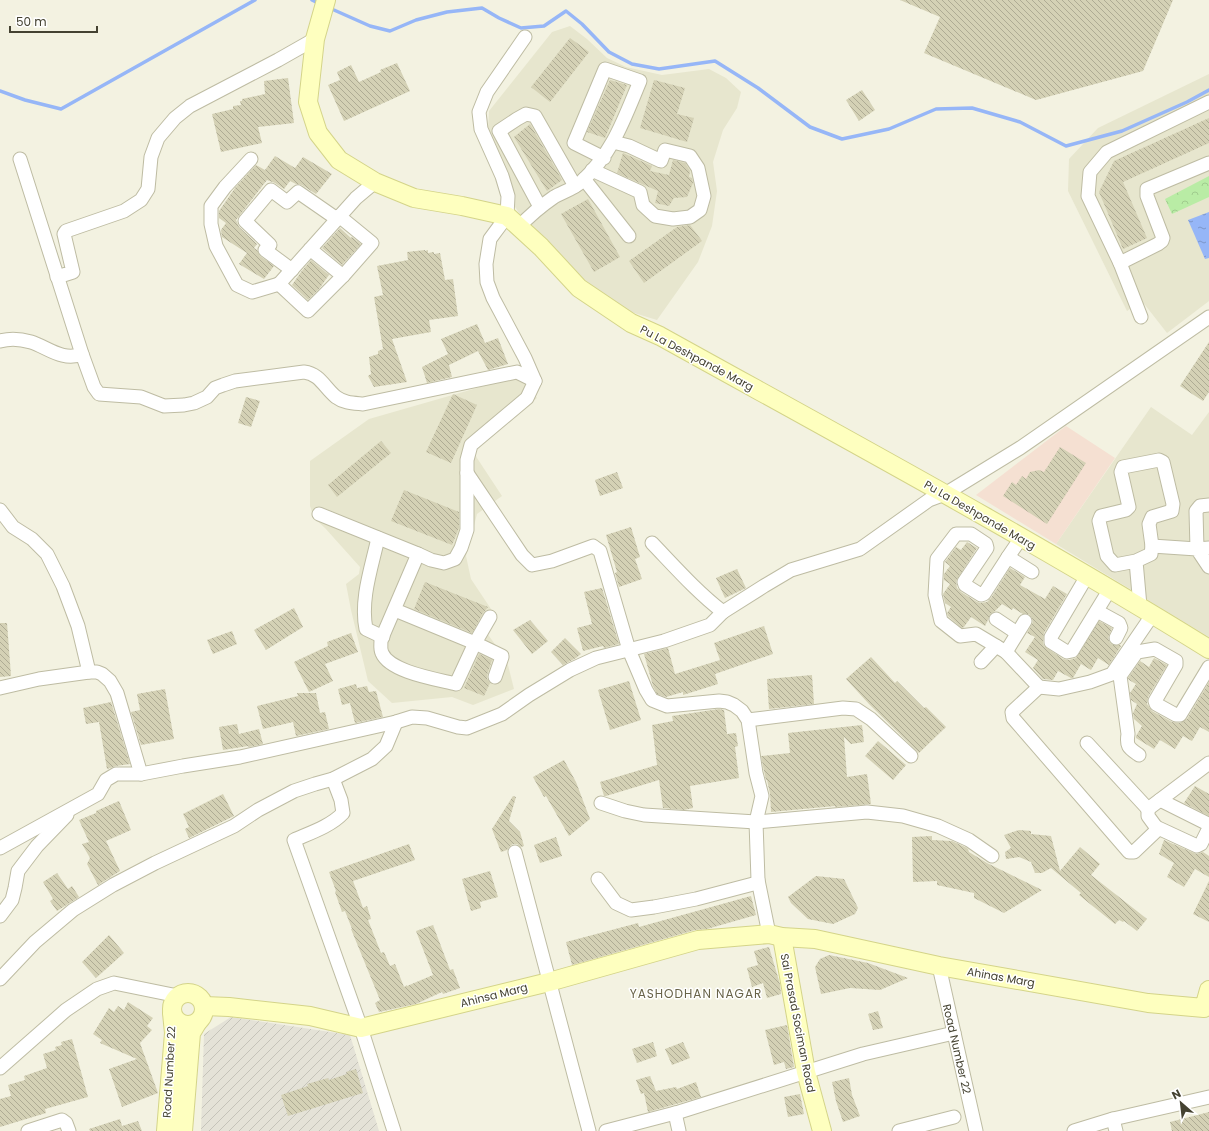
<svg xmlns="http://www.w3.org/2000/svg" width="1209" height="1131" viewBox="0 0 1209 1131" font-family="Poppins,sans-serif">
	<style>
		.residential { fill: #e7e6ce }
		.industrial { fill: url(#industrial-furrows) }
		.medical { fill: #f5e0d2 }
		.park { fill: url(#park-crowns) }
		.water { fill: url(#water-ripples) }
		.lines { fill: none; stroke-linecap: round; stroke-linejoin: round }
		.stream { stroke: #96b6f7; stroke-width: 3.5 }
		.building { fill: url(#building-back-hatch) }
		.street-casing { stroke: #bebca3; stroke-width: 15 }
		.secondary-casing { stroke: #d4d489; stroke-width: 20 }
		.street { stroke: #fff; stroke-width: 13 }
		.secondary { stroke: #feffbf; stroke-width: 18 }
		.labels { text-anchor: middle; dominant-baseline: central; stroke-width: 3; stroke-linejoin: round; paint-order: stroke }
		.street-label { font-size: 11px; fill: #444231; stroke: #fff }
		.neighbourhood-label { font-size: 12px; letter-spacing: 1px; fill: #686348; stroke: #fff }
	</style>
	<defs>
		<pattern id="industrial-furrows" width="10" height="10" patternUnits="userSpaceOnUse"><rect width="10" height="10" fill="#e4e2d7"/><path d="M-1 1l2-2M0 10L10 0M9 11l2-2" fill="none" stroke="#c5c3b9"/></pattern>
		<pattern id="park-crowns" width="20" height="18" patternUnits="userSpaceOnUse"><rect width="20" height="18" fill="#b9eca5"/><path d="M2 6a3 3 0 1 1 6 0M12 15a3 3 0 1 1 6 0" fill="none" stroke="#a0cc8e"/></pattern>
		<pattern id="water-ripples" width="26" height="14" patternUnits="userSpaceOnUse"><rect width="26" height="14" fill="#96b6f7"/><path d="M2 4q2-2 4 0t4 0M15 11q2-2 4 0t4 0" fill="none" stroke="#7c96c9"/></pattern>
		<pattern id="building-back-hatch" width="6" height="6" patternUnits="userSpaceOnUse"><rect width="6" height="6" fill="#d4d1b5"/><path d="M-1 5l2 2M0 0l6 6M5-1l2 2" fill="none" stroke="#aeab94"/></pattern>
	</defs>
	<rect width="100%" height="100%" fill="#f3f2e1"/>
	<!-- residential -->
	<g class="residential">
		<polygon points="570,26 587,39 607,58 626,67 662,75 709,69 726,78 741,92 737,108 723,130 713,162 717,191 712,226 698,262 657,320 631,312 603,296 578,274 531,227 519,213 508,196 488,129 489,111 552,32"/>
		<polygon points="1209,74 1209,301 1167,333 1142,301 1127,311 1068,191 1069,159 1098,128"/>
		<polygon points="519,376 537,398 473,450 477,458 502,496 477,514 466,556 471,579 497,618 484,629 507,661 514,689 473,705 452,697 392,703 368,681 351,610 346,584 359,574 360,567 325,528 314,518 310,506 310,461 369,419"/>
		<polygon points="1151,407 1192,435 1209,412 1209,637 1056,544"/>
	</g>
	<!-- industrial -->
	<polygon class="industrial" points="231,1017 350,1035 379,1131 201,1131 204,1034"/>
	<!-- medical -->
	<polygon class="medical" points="1066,426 1115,458 1056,544 976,495"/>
	<!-- park -->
	<polygon class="park" points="1209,176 1209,197 1172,214 1165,199"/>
	<!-- water -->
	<polygon class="water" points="1209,212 1209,258 1205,259 1188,220"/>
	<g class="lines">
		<!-- stream -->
		<g class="stream">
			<polyline points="312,0 320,4"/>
			<polyline points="334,10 370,26 390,31 416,20 447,12 482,8 499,18 521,28 544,26 566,11 582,24 609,52 632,64 659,69 715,61 758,88 810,127 842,139 889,129 936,109 972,108 1020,122 1066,146 1122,131 1187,102 1209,90"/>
			<polyline points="0,91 25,100 61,109 255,0"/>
		</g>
	</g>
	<!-- building -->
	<g class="building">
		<polygon points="900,0 1173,0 1143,71 1036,100 924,53 940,17"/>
		<polygon points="570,38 589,52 550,102 531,87"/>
		<polygon points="397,63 410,91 344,121 328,85 340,80 337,72 351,65 359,82 381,72 380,70"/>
		<polygon points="288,78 294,123 258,127 262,143 221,152 212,114 233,109 233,106 241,105 240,101 242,101 242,99 265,94 264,81"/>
		<polygon points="610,80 627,85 605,138 587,132"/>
		<polygon points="654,80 685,88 677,114 694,118 687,142 640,128"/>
		<polygon points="862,90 875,110 859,121 846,100"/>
		<polygon points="1209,118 1209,143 1123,182 1147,238 1123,249 1099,192 1114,161"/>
		<polygon points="530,124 562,180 547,191 514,137"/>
		<polygon points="623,153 652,166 650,171 669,175 673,160 685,163 690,171 689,177 692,178 693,183 687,197 674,198 669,206 655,203 658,191 617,173"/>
		<polygon points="275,156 295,168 303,157 332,174 316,194 302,185 296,184 290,181 284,189 275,183 267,180 236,220 239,227 257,244 254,248 257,250 260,256 274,266 264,279 239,264 247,253 222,237 221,230 226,223 219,218 219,211 235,188 256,165 265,170"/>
		<polygon points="588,199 620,257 594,272 561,214"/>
		<polygon points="690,225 702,241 644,283 629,261 677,227"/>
		<polygon points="340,228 351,238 352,237 361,244 342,265 322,248"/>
		<polygon points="425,250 425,251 428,250 428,253 434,252 434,254 440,253 445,280 453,279 458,316 429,320 431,332 392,339 407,382 374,387 368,376 371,374 369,357 378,354 378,351 383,349 374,297 383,295 377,266 408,260 407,252"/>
		<polygon points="311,260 329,275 319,289 308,300 292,285 301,272"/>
		<polygon points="477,324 485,343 498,338 508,364 488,370 478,351 449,365 452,377 427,383 422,367 448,354 441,339"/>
		<polygon points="1209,342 1209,392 1203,401 1180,386"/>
		<polygon points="453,394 477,405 451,463 426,452"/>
		<polygon points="246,397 260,401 251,427 238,423"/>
		<polygon points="381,441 391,453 337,497 328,485"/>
		<polygon points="1060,447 1086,463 1047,524 1003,496 1012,482 1016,485 1022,476 1026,479 1030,472 1039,470 1044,472"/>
		<polygon points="617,472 623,488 600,496 595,480"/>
		<polygon points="404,490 459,512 459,528 452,545 391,521"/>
		<polygon points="631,527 640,557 635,559 642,579 619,587 615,573 617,572 606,535"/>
		<polygon points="967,542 977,548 956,581 957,588 961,592 977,602 980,603 987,602 991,598 1010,568 1025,577 1020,585 1045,599 1053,586 1067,594 1044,633 1043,642 1044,646 1063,659 1069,660 1076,658 1099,621 1112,628 1108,638 1110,643 1113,645 1120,645 1121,646 1109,665 1098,658 1091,670 1081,664 1073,678 1071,678 1058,671 1053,680 1043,679 1033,668 1038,660 1025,652 1035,637 1027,633 1033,622 1032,618 1029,614 1023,614 1013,608 1012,610 1002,604 995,611 990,614 988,620 985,626 971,617 964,627 962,628 948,616 947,613 951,607 945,603 943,594 950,584 944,580 944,574 950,566 945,562 956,547 961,550"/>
		<polygon points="737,569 746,588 725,598 716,578"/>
		<polygon points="425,582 488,607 483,613 472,633 414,609"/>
		<polygon points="602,588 619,644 604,648 603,646 583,651 577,628 592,624 584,592"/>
		<polygon points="294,608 303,627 266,650 254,630"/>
		<polygon points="530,620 548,641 532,654 513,630"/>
		<polygon points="0,623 7,623 11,676 0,677"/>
		<polygon points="764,626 773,654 715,674 718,684 683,695 683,692 666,697 657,694 653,686 644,654 668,648 675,674 720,660 714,643"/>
		<polygon points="232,631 237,644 213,654 207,640"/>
		<polygon points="351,633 358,652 325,664 333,681 309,692 294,662 328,646 327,642"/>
		<polygon points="565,638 581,654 576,658 563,665 551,652"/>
		<polygon points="479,654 492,660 487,675 487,679 490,683 484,696 464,688"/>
		<polygon points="871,657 895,683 897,681 924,708 926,707 946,727 919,753 869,704 846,679"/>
		<polygon points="1154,658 1167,665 1148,697 1147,704 1152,711 1172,722 1180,723 1187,719 1209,682 1209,732 1200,727 1192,741 1183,736 1175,749 1160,740 1154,749 1136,738 1136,736 1142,726 1134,719 1133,713 1137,704 1131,700 1130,693 1136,684 1129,680 1128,678 1140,661 1149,667"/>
		<polygon points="812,675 814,704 769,709 767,679"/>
		<polygon points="629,681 641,720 610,730 598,690"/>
		<polygon points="356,684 357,688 367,686 369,692 376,691 383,717 355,723 350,703 342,705 338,689"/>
		<polygon points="165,689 174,739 141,745 131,712 140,710 137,694"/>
		<polygon points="297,693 316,693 320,713 325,712 329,729 296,736 293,722 263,729 257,706 298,696"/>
		<polygon points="111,702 130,764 116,766 107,769 99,722 86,724 83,708"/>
		<polygon points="719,709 724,710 727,734 736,733 738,746 735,747 739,778 690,786 693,808 684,810 663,808 659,780 606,796 604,796 600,782 657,765 652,725 673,721 672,716"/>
		<polygon points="237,724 239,734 259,729 263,744 249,747 248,746 223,750 219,727"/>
		<polygon points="862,725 864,742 851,744 844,737 847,777 867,774 871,804 835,807 835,806 771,812 770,794 767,780 766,780 764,771 761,756 790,753 788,733"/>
		<polygon points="878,741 906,765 893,780 865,756"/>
		<polygon points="564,760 576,782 590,819 569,836 546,796 544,797 533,777"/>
		<polygon points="1195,786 1209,794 1209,816 1184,803"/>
		<polygon points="223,794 234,816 189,838 185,829 189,827 183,814"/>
		<polygon points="513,796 516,797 509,821 520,832 524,846 521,847 517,844 513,844 510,846 507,850 501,852 492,829"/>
		<polygon points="119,801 131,830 106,841 120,871 98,885 87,864 90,858 82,844 89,842 79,820 96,813 96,811"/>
		<polygon points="1019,830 1031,831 1031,834 1051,836 1060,871 1080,847 1100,864 1091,875 1147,919 1137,931 1124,921 1123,922 1119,920 1115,924 1079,895 1081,893 1051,868 1042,873 1035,873 1031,862 1019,857 1006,859 1005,852 1011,848 1004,835"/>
		<polygon points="932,836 932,840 952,841 965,847 968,849 969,852 987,863 1042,890 1004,913 974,898 974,893 937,885 937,881 913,882 912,837"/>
		<polygon points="556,837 562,856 540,863 534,845"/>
		<polygon points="1164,840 1194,853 1197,854 1203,852 1209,856 1209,877 1195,869 1184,887 1167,877 1174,863 1159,854"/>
		<polygon points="409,844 415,860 353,881 363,908 367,906 371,919 368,920 381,953 384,952 390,966 395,964 404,987 407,985 407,986 433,975 416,931 433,925 450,970 453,969 460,988 443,994 442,992 416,1004 379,1012 375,1003 380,1000 351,929 352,929 345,911 342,912 335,892 336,891 329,872"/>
		<polygon points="490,871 498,897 480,902 481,908 471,911 462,879"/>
		<polygon points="57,873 68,889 72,886 79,897 57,911 50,901 53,899 43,882"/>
		<polygon points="816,876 844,879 858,908 855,914 833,924 808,919 791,903 788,897"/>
		<polygon points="1209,881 1209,922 1193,914"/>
		<polygon points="751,896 756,915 707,929 695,930 572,965 566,942 638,923 639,927"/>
		<polygon points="109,935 124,953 96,978 82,962"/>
		<polygon points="769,947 780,984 781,994 767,998 763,983 752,987 747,968 758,965 754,951"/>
		<polygon points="829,955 868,963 908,978 880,990 850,988 821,994 815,967 820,959"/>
		<polygon points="128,1002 153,1018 147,1026 152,1030 140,1043 158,1093 122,1107 109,1069 137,1059 100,1043 102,1040 93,1034 109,1008 114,1012 118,1006 124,1010"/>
		<polygon points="878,1011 883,1028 873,1030 868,1014"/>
		<polygon points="787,1025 794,1067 786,1069 784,1062 774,1065 765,1030"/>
		<polygon points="72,1039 88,1097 45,1109 46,1113 0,1127 0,1099 11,1096 8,1085 25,1080 24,1076 47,1068 43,1054 56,1050 55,1047 62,1045 61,1042"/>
		<polygon points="653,1042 657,1056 637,1063 632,1049"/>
		<polygon points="683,1042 690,1058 672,1065 665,1049"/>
		<polygon points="356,1069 363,1093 288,1116 281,1095 308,1086 307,1084 328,1078 329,1080 347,1074 346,1072"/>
		<polygon points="650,1076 656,1091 676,1087 677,1089 696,1082 701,1097 648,1112 644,1093 641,1094 636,1080"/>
		<polygon points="849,1078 852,1095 860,1116 843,1122 836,1101 832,1082"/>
		<polygon points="800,1094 804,1114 788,1117 784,1097"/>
		<polygon points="1209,1112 1209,1131 1172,1131 1170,1122"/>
		<polygon points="120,1119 122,1126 138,1121 142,1131 90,1131 89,1129"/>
	</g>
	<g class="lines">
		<defs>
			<g id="street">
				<path d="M20,159l62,195 12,33 5,7 42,3 23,9 20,-1 10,-2 13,-6 8,-9 8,-3 12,-4 69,-9c16,2 20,15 32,25 8,6 17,6 27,7l154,-32 18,9 -10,-23 -32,-60 -6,-16 -1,-18 4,-25 17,-23 1,-20 -6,-20 -21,-47 -2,-17 8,-20 38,-55"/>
				<polyline points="251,159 225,187 211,206 211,224 216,246 237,285 252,292 279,284"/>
				<polyline points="592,170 640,192 643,205 655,216 673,219 690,217 700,210 704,196 698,168 690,156 665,150 661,161 629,146 613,142"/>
				<polyline points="584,179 629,236"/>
				<polyline points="540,207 499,131 517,119 526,114 535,116 575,186"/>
				<polyline points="339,216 372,243 343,276"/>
				<path d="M519,227c11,-12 22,-21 35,-30 8,-5 20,-8 27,-15 32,-29 43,-63 59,-101l-35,-12 -31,74 30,15"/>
				<polyline points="310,249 343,276 308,311 279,284 356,198 375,182"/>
				<polyline points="1120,263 1158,244 1162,241 1163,238 1147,196 1147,189 1209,163"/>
				<polyline points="292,270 265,250 270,245 245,221 271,190 287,202 298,192 337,219"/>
				<polyline points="57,277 73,272 64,234 66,231 124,211 141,200 148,189 151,157 158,138 175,118 190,106 278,60 315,39"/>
				<polyline points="1141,317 1120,263 1088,196 1090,172 1107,152 1209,102"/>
				<path d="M0,341c10,-3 21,-2 31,1 16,5 32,20 51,12"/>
				<polyline points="467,473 522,555 532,565 552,561 593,546 600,551 629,650 646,690 652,700 667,706 719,701 727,702 734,705 742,711 748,720 756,773 762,796 756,822 758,880 769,934"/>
				<polyline points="1209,505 1200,506 1196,511 1197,549 1209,548"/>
				<polyline points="0,510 13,527 32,539 47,554 63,586 78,626 89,672"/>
				<polyline points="319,514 418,554 431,560 444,563 455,559 461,548 467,530 467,460 471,445 527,398 535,381"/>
				<path d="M378,538c-6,28 -18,61 -12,91l17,8"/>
				<path d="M652,543c23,24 45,49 71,69"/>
				<polyline points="1152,546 1197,549 1209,567"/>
				<polyline points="1008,557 1021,538"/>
				<polyline points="1136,561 1151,554 1152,546 1149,524 1152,517 1172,511 1173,504 1163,462 1159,460 1123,467 1121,472 1129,507 1126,510 1101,516 1099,521 1107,556 1115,565 1136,561 1140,606"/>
				<polyline points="1032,572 1008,557 984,594 981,595 965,585 964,582 987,548 986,544 971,534 956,534 937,559 935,595 941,621 960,636 976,634 1006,652 1039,687 1012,712 1013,718 1129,852 1134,852 1156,831 1156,827 1148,816 1148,809"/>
				<polyline points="1087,576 1051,637 1051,642 1067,652 1072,651 1110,589"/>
				<path d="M395,610l80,33 -19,41c-20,-5 -66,-12 -74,-31 -2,-4 -1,-8 -1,-13l37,-86"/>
				<polyline points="1097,611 1119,623 1121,628 1116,638"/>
				<polyline points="490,617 475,643 502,656 502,657 495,677"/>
				<polyline points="996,619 1017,633"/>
				<polyline points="1006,652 1025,621"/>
				<polyline points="981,662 996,646"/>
				<polyline points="1039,687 1059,689 1090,682 1112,674 1153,614"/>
				<polyline points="0,688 39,679 89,672 97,672 102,674 110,681 117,693 141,774"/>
				<polyline points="748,720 843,708 856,709 871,719 911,756"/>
				<polyline points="1087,743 1148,809 1209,763"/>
				<path d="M1139,755c-10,-7 -13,-8 -11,-21l-8,-58 17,-24 18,-3 21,12v4l-21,36 1,3 20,11h4l29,-48"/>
				<path d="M333,779l8,21 2,13c-12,13 -33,20 -49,27l67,188 33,103"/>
				<polyline points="601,803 625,811 644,815 756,822 867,812 903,816 938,826 969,840 992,856"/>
				<polyline points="1156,827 1197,846 1201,844 1209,828 1208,824 1160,800"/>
				<polyline points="0,848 98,794 106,780 116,774 141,774 183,766 240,757 396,722 412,717 427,718 458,727 467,728 502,714 529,695 570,670 596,658 664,641 710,625 723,612 764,586 791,570 860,549 929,500 945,494 1020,448 1209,317"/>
				<polyline points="515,852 589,1131"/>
				<polyline points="598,879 616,903 631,910 654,907 696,899 757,883 758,880"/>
				<polyline points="0,916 12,900 15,888 18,871 37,846 67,815"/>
				<polyline points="939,966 976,1131"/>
				<polyline points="0,979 35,942 73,910 113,885 155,863 234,826 258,810 294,791 315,784 333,779 372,759 386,746 396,722"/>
				<polyline points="0,1068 66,1010 97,989 114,983 178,996"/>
				<polyline points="675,1113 679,1131"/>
				<polyline points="1113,1119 1116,1131"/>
				<polyline points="28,1131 62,1120 66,1123 69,1131"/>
				<polyline points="606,1131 679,1112 863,1054 954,1033"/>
				<polyline points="899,1131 954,1117"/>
				<polyline points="1074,1131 1113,1119 1209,1097"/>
			</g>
			<g id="secondary">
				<path d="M326,0l-11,39 -7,63 10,31 21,27 36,22 39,16 48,8 45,10 34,31 38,41 52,35 29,13c184,102 370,202 549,313"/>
				<polyline points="782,937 806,1072 822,1131"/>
				<circle cx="188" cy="1009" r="16"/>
				<polyline points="204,1006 229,1007 310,1016 361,1028 549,982 698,940 769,934 782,937 815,939 939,966 1148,1003 1204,1008 1209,990"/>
				<polyline points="166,1131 174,1033 172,1013"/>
				<polyline points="183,1131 191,1033 197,1023"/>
			</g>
		</defs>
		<!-- street casing -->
		<use href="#street" class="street-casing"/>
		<!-- secondary casing -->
		<use href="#secondary" class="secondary-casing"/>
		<!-- street -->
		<use href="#street" class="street"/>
		<!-- secondary -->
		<use href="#secondary" class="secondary"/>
	</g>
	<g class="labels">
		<!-- street labels -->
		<g class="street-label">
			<text transform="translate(697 358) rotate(28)">Pu La Deshpande Marg</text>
			<text transform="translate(980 515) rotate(30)">Pu La Deshpande Marg</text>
			<text transform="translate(1001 977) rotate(10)">Ahinas Marg</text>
			<text transform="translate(494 995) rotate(-14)">Ahinsa Marg</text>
			<text transform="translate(798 1023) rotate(79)">Sai Prasad Sociman Road</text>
			<text transform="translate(957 1049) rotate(77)">Road Number 22</text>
			<text transform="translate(169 1072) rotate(-87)">Road Number 22</text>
		</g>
		<!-- neighbourhood labels -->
		<g class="neighbourhood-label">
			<text x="696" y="993">YASHODHAN NAGAR</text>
		</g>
	</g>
	<!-- north arrow -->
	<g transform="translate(1181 1103) rotate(332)" stroke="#ffffff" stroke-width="3" paint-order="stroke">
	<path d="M0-3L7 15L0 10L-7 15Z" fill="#444231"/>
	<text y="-6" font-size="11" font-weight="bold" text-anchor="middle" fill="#444231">N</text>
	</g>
	<!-- scale -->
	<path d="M10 26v6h87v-6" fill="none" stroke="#444231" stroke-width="2"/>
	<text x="16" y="26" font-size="12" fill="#444231" stroke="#ffffff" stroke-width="3" paint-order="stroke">50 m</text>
</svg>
